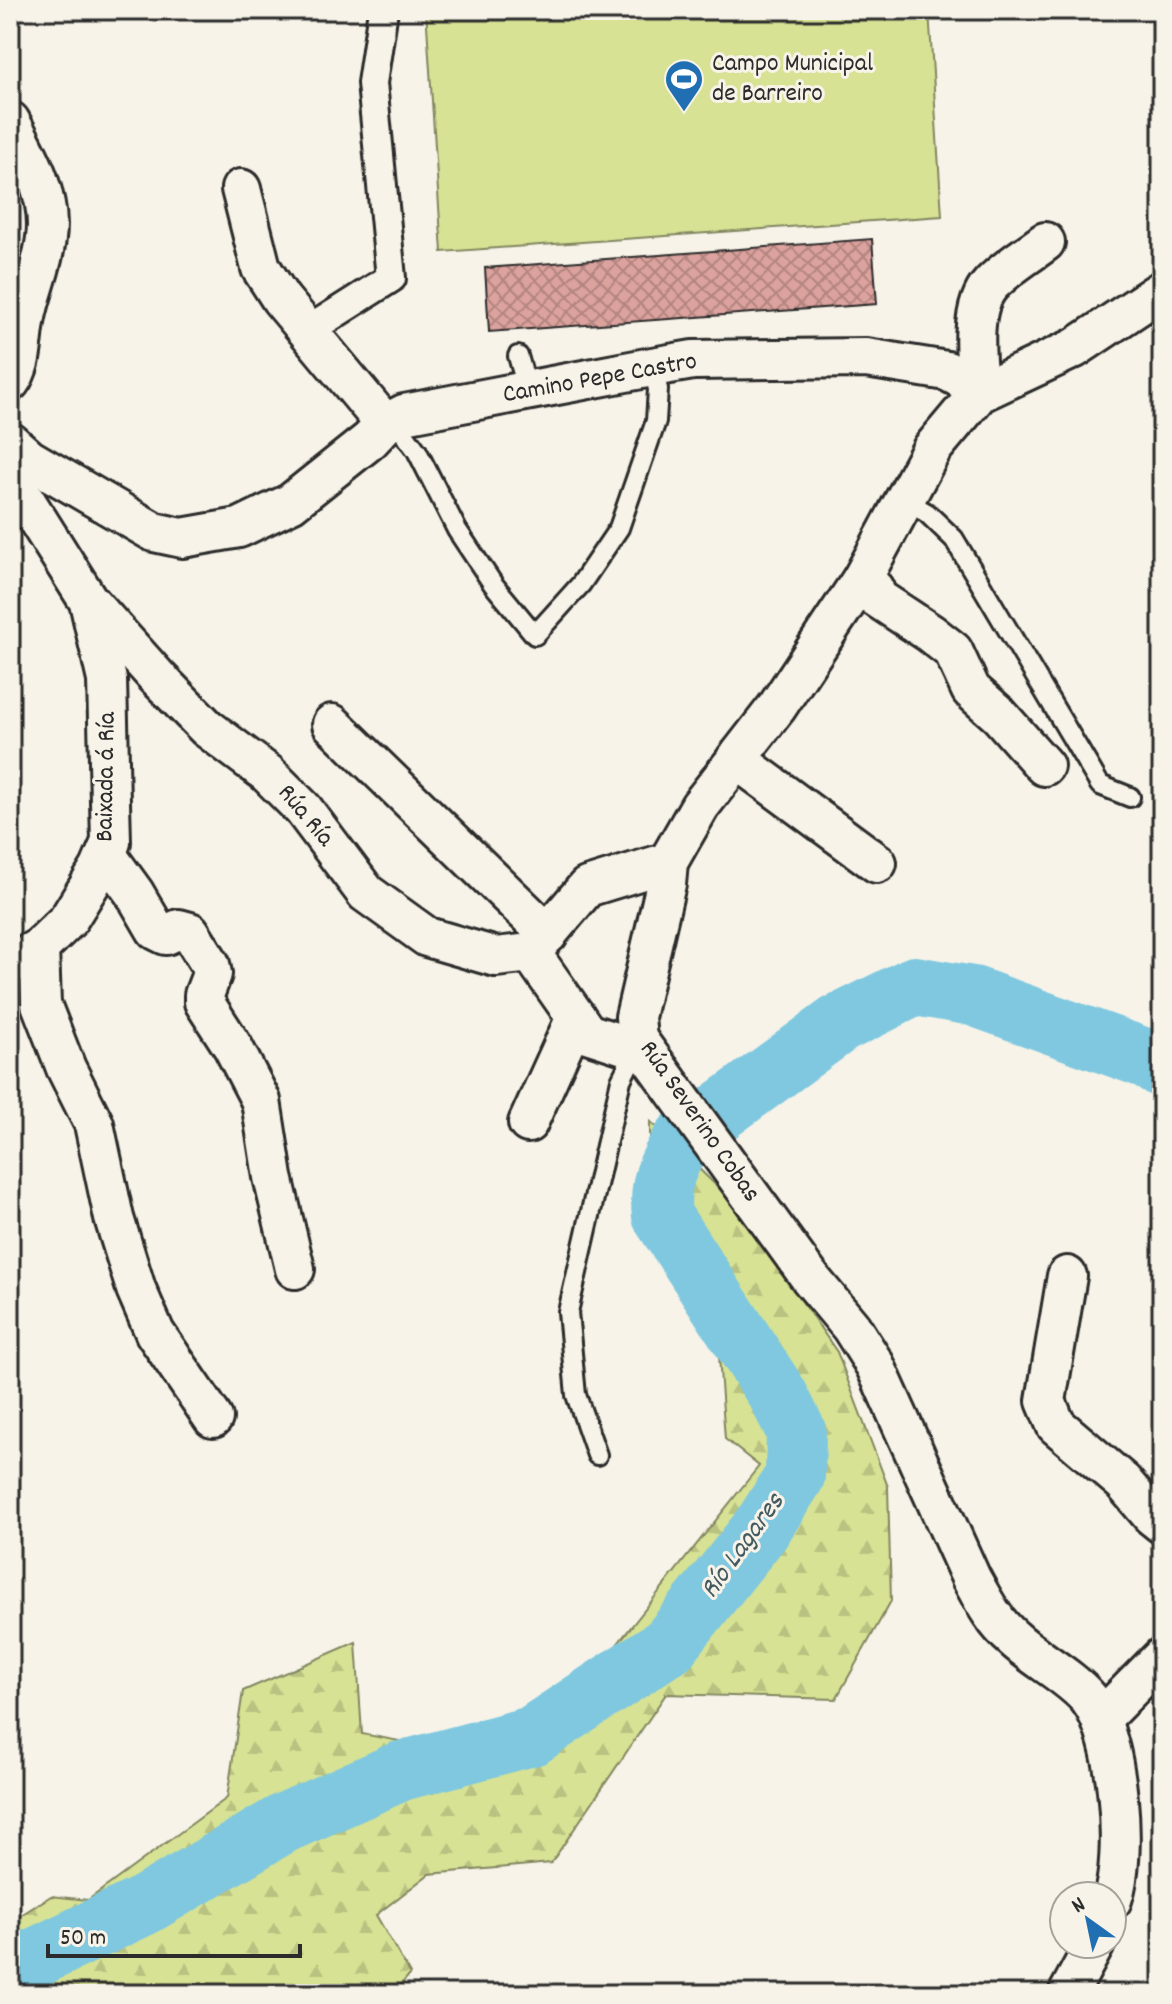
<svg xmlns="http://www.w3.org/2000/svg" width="1172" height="2004" viewBox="0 0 1172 2004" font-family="Dekko,sans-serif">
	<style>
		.forest { fill: url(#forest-firs); stroke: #818660; stroke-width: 2 }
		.garden { fill: #d7e294; stroke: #818660; stroke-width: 2 }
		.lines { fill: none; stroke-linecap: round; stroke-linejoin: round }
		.river { stroke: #7fc8e0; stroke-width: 60 }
		.building { fill: url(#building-cross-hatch); stroke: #2b2b2b; stroke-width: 2 }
		.service-casing { stroke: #2b2b2b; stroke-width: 24 }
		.pedestrian-casing { stroke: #2b2b2b; stroke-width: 34 }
		.minor-casing { stroke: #2b2b2b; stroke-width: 44 }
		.service { stroke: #f7f3e8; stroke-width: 18 }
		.pedestrian { stroke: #f7f3e8; stroke-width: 28 }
		.minor { stroke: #f7f3e8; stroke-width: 38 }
		.labels { text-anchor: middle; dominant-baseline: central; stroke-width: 6; stroke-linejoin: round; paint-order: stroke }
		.poi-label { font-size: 26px; fill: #2b2b2b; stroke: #f7f3e8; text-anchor: start }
		.street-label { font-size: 26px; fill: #2b2b2b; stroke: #f7f3e8 }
		.water-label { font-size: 28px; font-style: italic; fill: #445a61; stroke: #f7f3e8 }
	</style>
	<defs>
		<pattern id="forest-firs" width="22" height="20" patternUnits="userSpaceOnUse" patternTransform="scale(2)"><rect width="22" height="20" fill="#d7e294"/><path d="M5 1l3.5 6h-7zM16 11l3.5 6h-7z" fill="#b9c280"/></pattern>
		<pattern id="building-cross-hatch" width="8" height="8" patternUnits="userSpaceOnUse" patternTransform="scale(2)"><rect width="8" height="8" fill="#dca29d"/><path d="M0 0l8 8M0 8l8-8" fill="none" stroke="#b38480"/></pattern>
	</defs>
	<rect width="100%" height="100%" fill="#f7f3e8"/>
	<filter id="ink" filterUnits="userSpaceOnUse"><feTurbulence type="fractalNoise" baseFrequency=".0125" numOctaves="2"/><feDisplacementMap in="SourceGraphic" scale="16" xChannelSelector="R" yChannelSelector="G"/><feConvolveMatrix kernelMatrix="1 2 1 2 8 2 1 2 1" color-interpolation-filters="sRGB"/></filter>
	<g filter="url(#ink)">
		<!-- forest -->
		<polygon class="forest" points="650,1121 734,1203 837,1352 888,1487 891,1601 836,1699 666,1694 551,1863 429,1874 376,1915 410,1974 393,1994 10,1994 10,1922 51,1896 88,1900 227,1798 243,1691 356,1642 362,1734 522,1764 759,1466 725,1439 719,1356 650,1240"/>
		<!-- garden -->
		<polygon class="garden" points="426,10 929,10 942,216 442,252"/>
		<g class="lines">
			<!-- river -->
			<path class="river" d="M10,1970l135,-65 139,-82 117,-52 131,-35 137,-91 93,-117 33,-52 1,-45 -18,-36 -116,-179c-4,-31 5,-52 22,-78l155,-114 76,-38 58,10 175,63 14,9"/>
		</g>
		<!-- building -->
		<polygon class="building" points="872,239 877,304 489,332 485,268"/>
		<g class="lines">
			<defs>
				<g id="service">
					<polyline points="518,356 528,391"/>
					<polyline points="387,425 403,432 417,451 457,530 493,584 535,635 581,584 619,528 656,421 658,389 652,367"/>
					<polyline points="904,500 927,513 954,539 1100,785 1130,797"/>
					<polyline points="597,1455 576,1395 568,1312 621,1080 631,1060 646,1050"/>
				</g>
				<polyline id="pedestrian" points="309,330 391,278 372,83 383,10"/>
				<g id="minor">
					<path d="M10,121c19,35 42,76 36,117 -3,27 -15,53 -20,79 -5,22 -2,46 -16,65"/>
					<polyline points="241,189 261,268 281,299 385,424"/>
					<path d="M979,393c-3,-30 -11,-84 12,-109 15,-16 37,-29 54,-42"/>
					<polyline points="10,442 29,459 154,532 182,538 239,528 291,503 370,440 385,424 404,414 652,367 693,360 866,358 947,371 962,379 979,393"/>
					<polyline points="10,476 88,600 156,676 207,728 267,773 303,809 366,893 427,937 496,957 531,953 587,887 668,862"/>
					<polyline points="862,579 874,589 877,598 930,633 953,651 971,690 999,715 1044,766"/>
					<polyline points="332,724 548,934"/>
					<polyline points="736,759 877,863"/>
					<polyline points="106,854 135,894 156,930 166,935 179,929 190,932 210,964 212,974 204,995 204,1002 233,1047 261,1101 273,1177 295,1269"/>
					<polyline points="39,948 41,1004 66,1068 94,1124 114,1218 136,1289 155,1333 213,1418"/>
					<polyline points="531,953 587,1033 624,1045 637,1039"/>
					<polyline points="10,964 39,948 68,920 100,868 111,842 107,680 90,606"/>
					<polyline points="528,1123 576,1017"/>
					<polyline points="1067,1276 1046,1401 1056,1425 1123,1482 1152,1516 1162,1524"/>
					<polyline points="1102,1718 1162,1657"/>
					<path d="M1112,1900c16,-45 7,-163 -23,-201 -19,-23 -54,-40 -76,-61 -19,-16 -30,-38 -42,-60l-96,-213 -24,-38 -40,-48 -174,-240 -2,-22 31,-133 2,-22 32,-56 77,-99 85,-128 70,-130 47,-56 96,-45 87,-58"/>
					<polyline points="1068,1994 1095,1944"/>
				</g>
			</defs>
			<!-- service casing -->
			<use href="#service" class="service-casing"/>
			<!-- pedestrian casing -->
			<use href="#pedestrian" class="pedestrian-casing"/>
			<!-- minor casing -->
			<use href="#minor" class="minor-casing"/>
			<!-- service -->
			<use href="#service" class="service"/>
			<!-- pedestrian -->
			<use href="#pedestrian" class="pedestrian"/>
			<!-- minor -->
			<use href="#minor" class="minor"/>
		</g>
	</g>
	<!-- icons -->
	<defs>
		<symbol id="stadium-pin" viewBox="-11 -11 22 30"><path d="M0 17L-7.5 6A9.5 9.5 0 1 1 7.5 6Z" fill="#1f6fb2" stroke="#f7f3e8"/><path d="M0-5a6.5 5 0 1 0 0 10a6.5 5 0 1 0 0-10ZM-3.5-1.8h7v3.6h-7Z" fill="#fff"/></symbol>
	</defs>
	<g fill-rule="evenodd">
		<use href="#stadium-pin" x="662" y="57" width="44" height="60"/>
	</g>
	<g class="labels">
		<!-- poi labels -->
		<g class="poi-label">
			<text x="712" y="64">Campo Municipal<tspan x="712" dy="30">de Barreiro</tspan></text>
		</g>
		<!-- street labels -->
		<g class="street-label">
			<text transform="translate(600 379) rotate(-10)">Camino Pepe Castro</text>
			<text transform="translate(107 777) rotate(-89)">Baixada á Ría</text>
			<text transform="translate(305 816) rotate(50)">Rúa Ría</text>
			<text transform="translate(699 1122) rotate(55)">Rúa Severino Cobas</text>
		</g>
		<!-- water labels -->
		<g class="water-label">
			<text transform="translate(744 1547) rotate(-54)">Río Lagares</text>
		</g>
	</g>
	<!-- margin -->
	<rect width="1172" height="2004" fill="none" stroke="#f7f3e8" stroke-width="40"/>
	<rect x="20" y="20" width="1132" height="1964" fill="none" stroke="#2b2b2b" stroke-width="3" filter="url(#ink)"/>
	<!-- north arrow -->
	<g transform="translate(1088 1920) rotate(327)"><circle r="38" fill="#f7f3e8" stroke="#a5a39c" stroke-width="2"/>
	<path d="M0-6L14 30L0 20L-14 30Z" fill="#1f6fb2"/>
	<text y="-12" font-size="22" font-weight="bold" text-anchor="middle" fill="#2b2b2b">N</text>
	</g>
	<!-- scale -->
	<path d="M48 1944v12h252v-12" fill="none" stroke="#2b2b2b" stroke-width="4"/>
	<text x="60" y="1944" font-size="24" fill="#2b2b2b" stroke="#f7f3e8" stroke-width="6" paint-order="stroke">50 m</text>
</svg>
